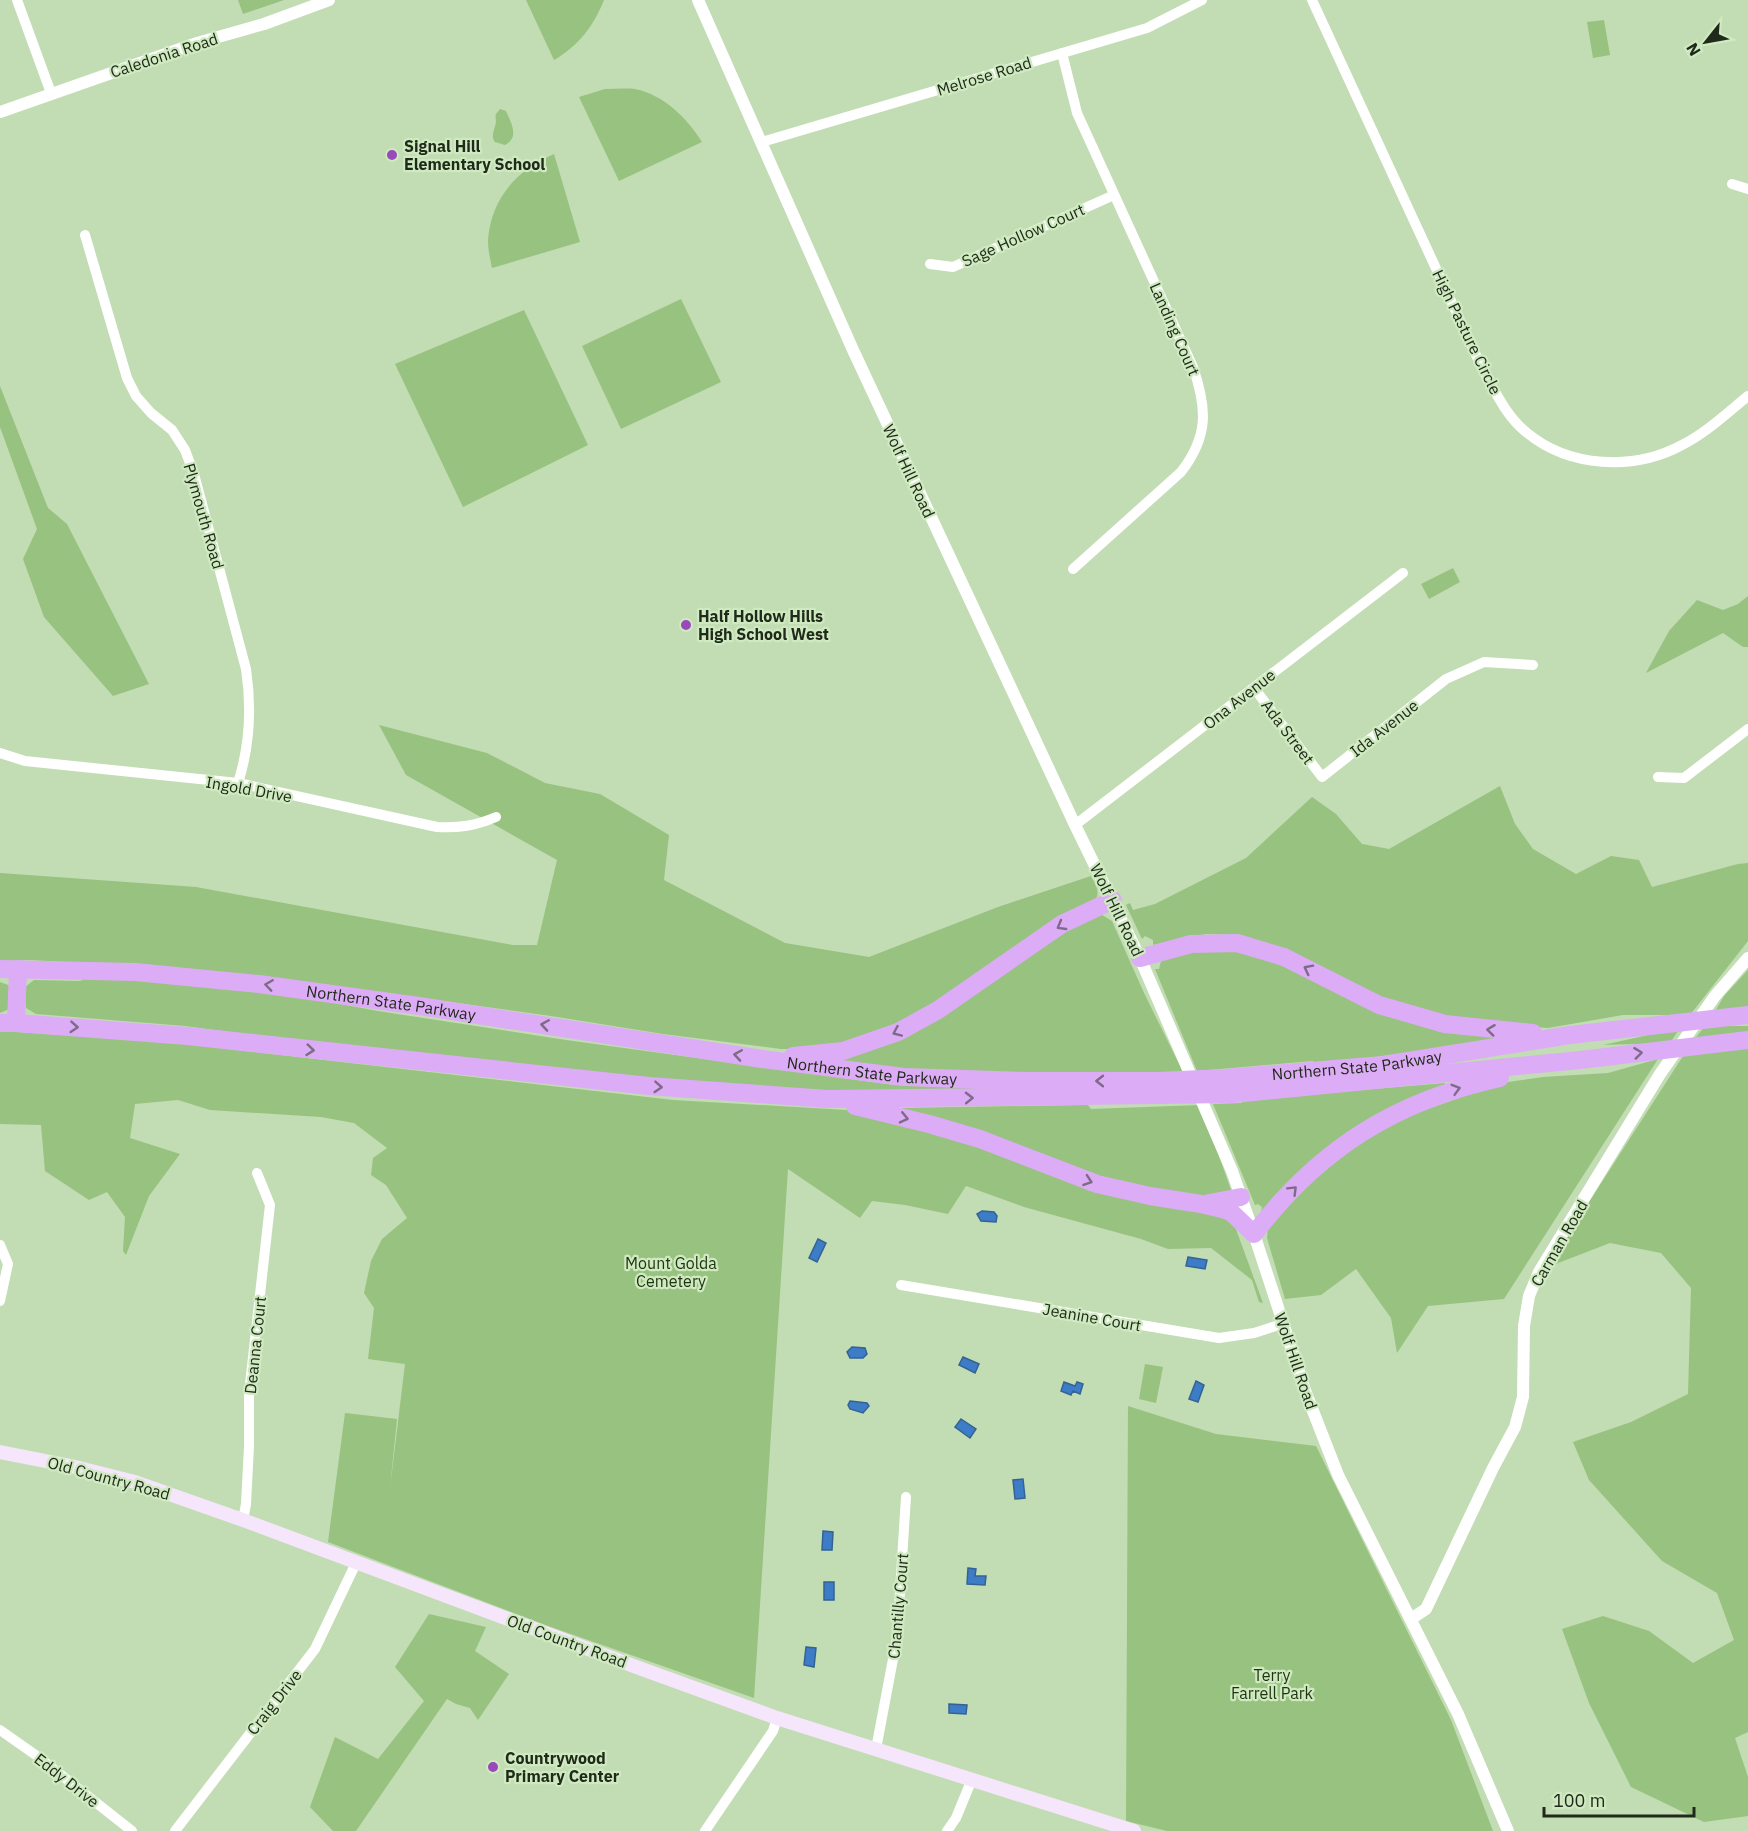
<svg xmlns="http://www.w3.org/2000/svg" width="1748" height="1831" viewBox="0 0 1748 1831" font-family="'IBM Plex Sans',sans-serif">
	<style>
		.green { fill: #98c27f }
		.water { fill: #3d7cc7; stroke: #346393; stroke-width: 1.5 }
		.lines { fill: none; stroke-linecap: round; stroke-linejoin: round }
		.minor { stroke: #fff; stroke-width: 10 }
		.tertiary { stroke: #fff; stroke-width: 12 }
		.secondary { stroke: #f5e6fc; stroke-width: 14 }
		.motorway { stroke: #ddacf6; stroke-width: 18 }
		.oneway { stroke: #7e6b88 }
		.poi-dot { fill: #9849ba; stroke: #cfeac0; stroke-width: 2 }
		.labels { text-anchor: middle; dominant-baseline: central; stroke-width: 4.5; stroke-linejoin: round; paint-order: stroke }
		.street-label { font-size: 16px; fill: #202a1a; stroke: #cfeac0 }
		.poi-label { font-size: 16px; font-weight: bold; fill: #202a1a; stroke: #cfeac0; text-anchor: start }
		.park-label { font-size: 16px; fill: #1e330f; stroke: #cfeac0 }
	</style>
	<rect width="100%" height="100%" fill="#c2dcb4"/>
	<!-- green -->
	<g class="green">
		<polygon points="238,0 284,0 243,14"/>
		<path d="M526,0h78c-11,27 -25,45 -50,60z"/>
		<polygon points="1604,20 1610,55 1593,58 1587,22"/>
		<path d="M605,89c10,0 21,-1 30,0 29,6 52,29 67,53l-83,39 -40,-84z"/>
		<path d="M500,109l6,2c5,12 14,26 -1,34l-10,-3c-5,-7 0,-12 1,-20 0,-3 -1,-6 0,-8z"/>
		<path d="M554,154l26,88 -88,26c-2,-9 -4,-19 -4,-28 3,-42 29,-70 66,-86z"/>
		<polygon points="681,299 721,382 621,429 582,346"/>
		<polygon points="524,310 588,445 463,507 395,364"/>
		<polygon points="0,386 48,508 67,524 149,684 113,696 44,617 23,559 37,529 0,427"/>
		<polygon points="1453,568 1460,582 1429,599 1421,584"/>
		<polygon points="1748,596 1748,647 1743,647 1723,633 1646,673 1669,631 1697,600 1723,610 1738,604"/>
		<path d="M379,725l108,28 58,30 55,11 69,41 -5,45 121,63 84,14 129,-50 93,-31c4,8 9,14 5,23l-191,126 -49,18 -45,6h-30l-118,-15 -112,-18 -244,-34 -134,-14 -143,-8 -30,1v-88l196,14 317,58h24l20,-85 -151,-85z"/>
		<polygon points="1500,786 1515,824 1533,849 1576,874 1611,856 1639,860 1652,887 1738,864 1748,863 1748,941 1690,1015 1623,1015 1548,1028 1471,1022 1389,1002 1242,935 1206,934 1153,945 1153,940 1145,936 1142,939 1126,905 1130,903 1133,910 1155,904 1246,858 1312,797 1336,814 1362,844 1389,849"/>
		<polygon points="1103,912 1102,915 1112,921 1144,993 1183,1072 916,1072 819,1058 857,1052 1062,928"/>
		<polygon points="1252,951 1498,1038 1479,1043 1316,1065 1313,1061 1197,1071 1155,969 1159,969 1161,961 1182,952"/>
		<polygon points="1748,970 1748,1007 1714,1013 1724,996"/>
		<polygon points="95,975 239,985 378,1011 566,1040 894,1085 1020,1090 850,1092 570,1073 327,1045 185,1026 36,1014 26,1008 24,988 34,980 80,981"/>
		<polygon points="0,982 8,985 12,990 9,1009 0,1013"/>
		<polygon points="1705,1026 1748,1026 1748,1034 1693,1041"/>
		<polygon points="1680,1028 1670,1043 1603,1045"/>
		<polygon points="0,1031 158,1041 673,1100 847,1110 882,1118 1215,1210 1233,1221 1263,1303 1259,1302 1252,1280 1211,1248 1168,1249 1141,1239 1024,1207 966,1186 948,1214 905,1205 872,1201 860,1218 788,1169 754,1698 548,1626 328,1542 345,1413 397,1419 390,1488 405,1364 368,1359 374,1308 364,1293 371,1261 382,1239 407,1218 386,1185 371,1175 373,1158 387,1148 354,1123 321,1117 210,1110 178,1100 135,1104 130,1138 180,1154 149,1196 126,1255 123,1251 125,1217 107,1192 89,1200 45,1171 41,1125 0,1124"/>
		<polygon points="1748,1048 1748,1732 1735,1738 1748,1777 1748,1816 1704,1822 1631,1787 1589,1703 1562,1629 1603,1616 1649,1631 1693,1663 1734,1640 1717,1593 1662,1561 1589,1480 1573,1442 1631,1422 1688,1394 1691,1288 1661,1253 1610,1243 1553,1265 1569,1233 1685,1053"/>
		<polygon points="1658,1059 1504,1299 1428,1306 1397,1353 1391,1318 1356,1269 1321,1295 1285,1299 1267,1238 1268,1227 1313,1178 1383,1125 1501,1083 1543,1077 1608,1073"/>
		<polygon points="1445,1083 1445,1087 1403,1103 1261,1212 1262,1207 1258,1204 1255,1205 1213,1104 1242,1103 1242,1100"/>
		<polygon points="1088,1105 1091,1109 1201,1105 1231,1190 1229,1196 1181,1196 1107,1183 898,1108"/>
		<polygon points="1145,1364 1163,1367 1156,1403 1139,1399"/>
		<polygon points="1128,1406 1216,1434 1316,1446 1451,1720 1493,1831 1167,1831 1126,1821"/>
		<polygon points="429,1614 486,1627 475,1651 509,1674 478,1720 470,1708 456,1704 447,1699 356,1831 333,1831 310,1807 335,1737 378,1759 424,1701 395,1667"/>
	</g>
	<!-- water -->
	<g class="water">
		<polygon points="982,1211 994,1212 997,1216 996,1222 981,1221 977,1214"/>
		<polygon points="818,1239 826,1243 817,1262 809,1258"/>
		<polygon points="1188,1257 1207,1260 1205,1269 1186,1266"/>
		<polygon points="852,1347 865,1348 867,1354 863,1358 850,1358 847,1352"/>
		<polygon points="963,1357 979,1364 975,1373 959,1365"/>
		<polygon points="1196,1381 1204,1385 1198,1402 1189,1399"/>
		<polygon points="1064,1382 1075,1386 1077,1382 1083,1384 1080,1394 1073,1391 1071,1395 1061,1391"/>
		<polygon points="850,1401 867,1403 869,1406 863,1413 850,1409 848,1405"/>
		<polygon points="961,1419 976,1429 970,1438 955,1427"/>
		<polygon points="1023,1479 1025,1498 1015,1499 1013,1480"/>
		<polygon points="823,1531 833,1532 832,1550 822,1550"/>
		<polygon points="968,1568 976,1569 975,1576 986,1576 985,1585 967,1584"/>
		<rect x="824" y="1582" width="10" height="18"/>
		<polygon points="806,1647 816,1648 814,1667 804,1665"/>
		<polygon points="949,1704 967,1705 966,1714 949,1713"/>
	</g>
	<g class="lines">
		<!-- minor -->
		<g class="minor">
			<polyline points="17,0 51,93"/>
			<path d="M1312,0l170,368c13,23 24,48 44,64 43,36 108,39 156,13 24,-12 45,-32 66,-49"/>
			<path d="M1062,53l15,60 116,254c14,41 16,69 -12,105l-108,97"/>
			<polyline points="762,142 1147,28 1202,0"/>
			<polyline points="1732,184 1748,189"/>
			<path d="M85,235l42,143 9,18 15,17 21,17 13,20 9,24 52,195c6,40 4,76 -8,114"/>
			<polyline points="930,264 953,267 1114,195"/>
			<polyline points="1254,688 1322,777 1446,679 1484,662 1533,665"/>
			<path d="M0,753l25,8 213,22 199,44c22,1 38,-1 59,-10"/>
			<polyline points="1658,777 1684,778 1748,729"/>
			<polyline points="1075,825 1403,573"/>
			<polyline points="0,1245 8,1264 0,1301"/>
			<polyline points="901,1285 1219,1338 1254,1333 1282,1324"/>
			<polyline points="243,1520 246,1504 249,1446 249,1393 270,1205 257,1173"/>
			<polyline points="0,1730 37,1756 132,1831"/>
			<polyline points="876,1749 897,1638 906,1497"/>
			<polyline points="175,1831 315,1649 356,1563"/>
			<polyline points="705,1831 773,1731 777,1718"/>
			<polyline points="947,1831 956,1818 972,1779"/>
		</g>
		<!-- tertiary -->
		<g class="tertiary">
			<polyline points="698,0 853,350 1075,825 1140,958 1232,1171 1254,1234 1306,1393 1338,1475 1458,1714 1508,1831"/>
			<polyline points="0,112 197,43 264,24 329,0"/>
			<polyline points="1411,1619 1426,1609 1493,1468 1515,1427 1523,1397 1524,1326 1529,1296 1539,1272 1660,1074 1715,996 1748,958"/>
		</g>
		<!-- secondary -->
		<polyline class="secondary" points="0,1452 71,1466 135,1482 243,1520 639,1668 777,1718 1134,1831"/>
		<!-- motorway -->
		<g class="motorway">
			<polyline points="1140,958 1191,944 1237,943 1284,957 1379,1005 1445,1024 1533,1033"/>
			<path id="s1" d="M0,969l135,3 124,12 160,22 343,53 142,18 121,4h133l67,-3 158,-13 187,-30 178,-20"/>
			<polyline points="0,1023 16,1023 188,1036 649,1086 827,1099 1234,1094 1580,1060 1748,1040"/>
			<polyline points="16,1023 18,969"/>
			<polyline points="793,1056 843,1051 898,1032 938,1010 1062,924 1113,900"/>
			<path d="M855,1106l74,18 51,15 117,45 53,12 51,8 21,5 9,3 23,22c65,-85 141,-133 246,-156"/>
			<polyline points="1209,1203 1241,1197"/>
		</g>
	</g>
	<!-- one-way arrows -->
	<defs><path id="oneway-chevron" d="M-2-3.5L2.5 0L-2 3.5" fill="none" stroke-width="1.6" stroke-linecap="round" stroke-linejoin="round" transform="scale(1.5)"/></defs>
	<g class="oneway">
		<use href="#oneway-chevron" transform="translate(1061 926) rotate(150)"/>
		<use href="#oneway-chevron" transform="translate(1308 969) rotate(-153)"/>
		<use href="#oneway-chevron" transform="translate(269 985) rotate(-172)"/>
		<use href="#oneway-chevron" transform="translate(545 1025) rotate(-171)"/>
		<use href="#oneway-chevron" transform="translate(74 1027) rotate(4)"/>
		<use href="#oneway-chevron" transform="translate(1491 1030) rotate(-173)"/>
		<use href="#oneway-chevron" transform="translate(897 1032) rotate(156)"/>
		<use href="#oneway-chevron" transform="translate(310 1050) rotate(6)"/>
		<use href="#oneway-chevron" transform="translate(1638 1053) rotate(-7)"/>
		<use href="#oneway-chevron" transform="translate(738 1055) rotate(-171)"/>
		<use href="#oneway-chevron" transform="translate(1100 1081) rotate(180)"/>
		<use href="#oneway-chevron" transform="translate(658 1087) rotate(4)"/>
		<use href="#oneway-chevron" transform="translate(1456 1089) rotate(-16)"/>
		<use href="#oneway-chevron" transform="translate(969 1098) rotate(-1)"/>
		<use href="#oneway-chevron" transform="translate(904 1118) rotate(13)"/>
		<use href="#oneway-chevron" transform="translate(1088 1181) rotate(19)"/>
		<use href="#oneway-chevron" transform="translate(1293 1190) rotate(-45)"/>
	</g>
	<!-- markers -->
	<g class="poi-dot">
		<circle cx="392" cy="155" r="6"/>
		<circle cx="686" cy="625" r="6"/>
		<circle cx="493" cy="1767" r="6"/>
	</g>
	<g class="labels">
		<!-- street labels -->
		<g class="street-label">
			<text transform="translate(164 55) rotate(-18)">Caledonia Road</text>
			<text transform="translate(984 76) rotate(-17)">Melrose Road</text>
			<text transform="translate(1023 235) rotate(-24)">Sage Hollow Court</text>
			<text transform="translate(1175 329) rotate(66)">Landing Court</text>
			<text transform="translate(1467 332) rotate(64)">High Pasture Circle</text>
			<text transform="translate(909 471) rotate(65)">Wolf Hill Road</text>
			<text transform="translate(204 516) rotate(74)">Plymouth Road</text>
			<text transform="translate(1239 699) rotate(-38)">Ona Avenue</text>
			<text transform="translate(1384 728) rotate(-38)">Ida Avenue</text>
			<text transform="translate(1288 732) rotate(53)">Ada Street</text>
			<text transform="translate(249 789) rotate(10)">Ingold Drive</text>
			<text transform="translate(1117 910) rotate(64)">Wolf Hill Road</text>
			<text stroke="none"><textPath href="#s1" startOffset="393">Northern State Parkway</textPath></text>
			<text stroke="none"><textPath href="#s1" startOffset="1365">Northern State Parkway</textPath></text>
			<text stroke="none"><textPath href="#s1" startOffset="879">Northern State Parkway</textPath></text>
			<text transform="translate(1559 1243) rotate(-60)">Carman Road</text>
			<text transform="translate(1092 1317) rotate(10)">Jeanine Court</text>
			<text transform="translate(255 1345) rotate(-84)">Deanna Court</text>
			<text transform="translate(1296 1361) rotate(71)">Wolf Hill Road</text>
			<text transform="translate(109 1478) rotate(15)">Old Country Road</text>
			<text transform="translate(898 1606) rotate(-85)">Chantilly Court</text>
			<text transform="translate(567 1641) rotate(20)">Old Country Road</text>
			<text transform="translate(274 1702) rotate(-52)">Craig Drive</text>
			<text transform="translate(67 1780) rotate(38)">Eddy Drive</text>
		</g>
		<!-- poi labels -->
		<g class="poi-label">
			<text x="404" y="146">Signal Hill<tspan x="404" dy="18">Elementary School</tspan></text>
			<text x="698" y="616">Half Hollow Hills<tspan x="698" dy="18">High School West</tspan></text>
			<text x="505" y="1758">Countrywood<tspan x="505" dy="18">Primary Center</tspan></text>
		</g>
		<!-- park labels -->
		<g class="park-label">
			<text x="671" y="1263">Mount Golda<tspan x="671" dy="18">Cemetery</tspan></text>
			<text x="1272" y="1675">Terry<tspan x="1272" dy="18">Farrell Park</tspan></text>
		</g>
	</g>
	<!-- north arrow -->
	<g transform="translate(1706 42) rotate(239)" stroke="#cfeac0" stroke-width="4.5" paint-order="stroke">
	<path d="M0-4.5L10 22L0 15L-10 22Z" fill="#202a1a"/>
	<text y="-9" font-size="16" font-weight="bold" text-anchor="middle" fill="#202a1a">N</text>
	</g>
	<!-- scale -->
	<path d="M1544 1807v9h150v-9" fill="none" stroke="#202a1a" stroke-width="3"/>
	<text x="1553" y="1807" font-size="18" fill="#202a1a" stroke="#cfeac0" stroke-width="4.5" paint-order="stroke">100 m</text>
</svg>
